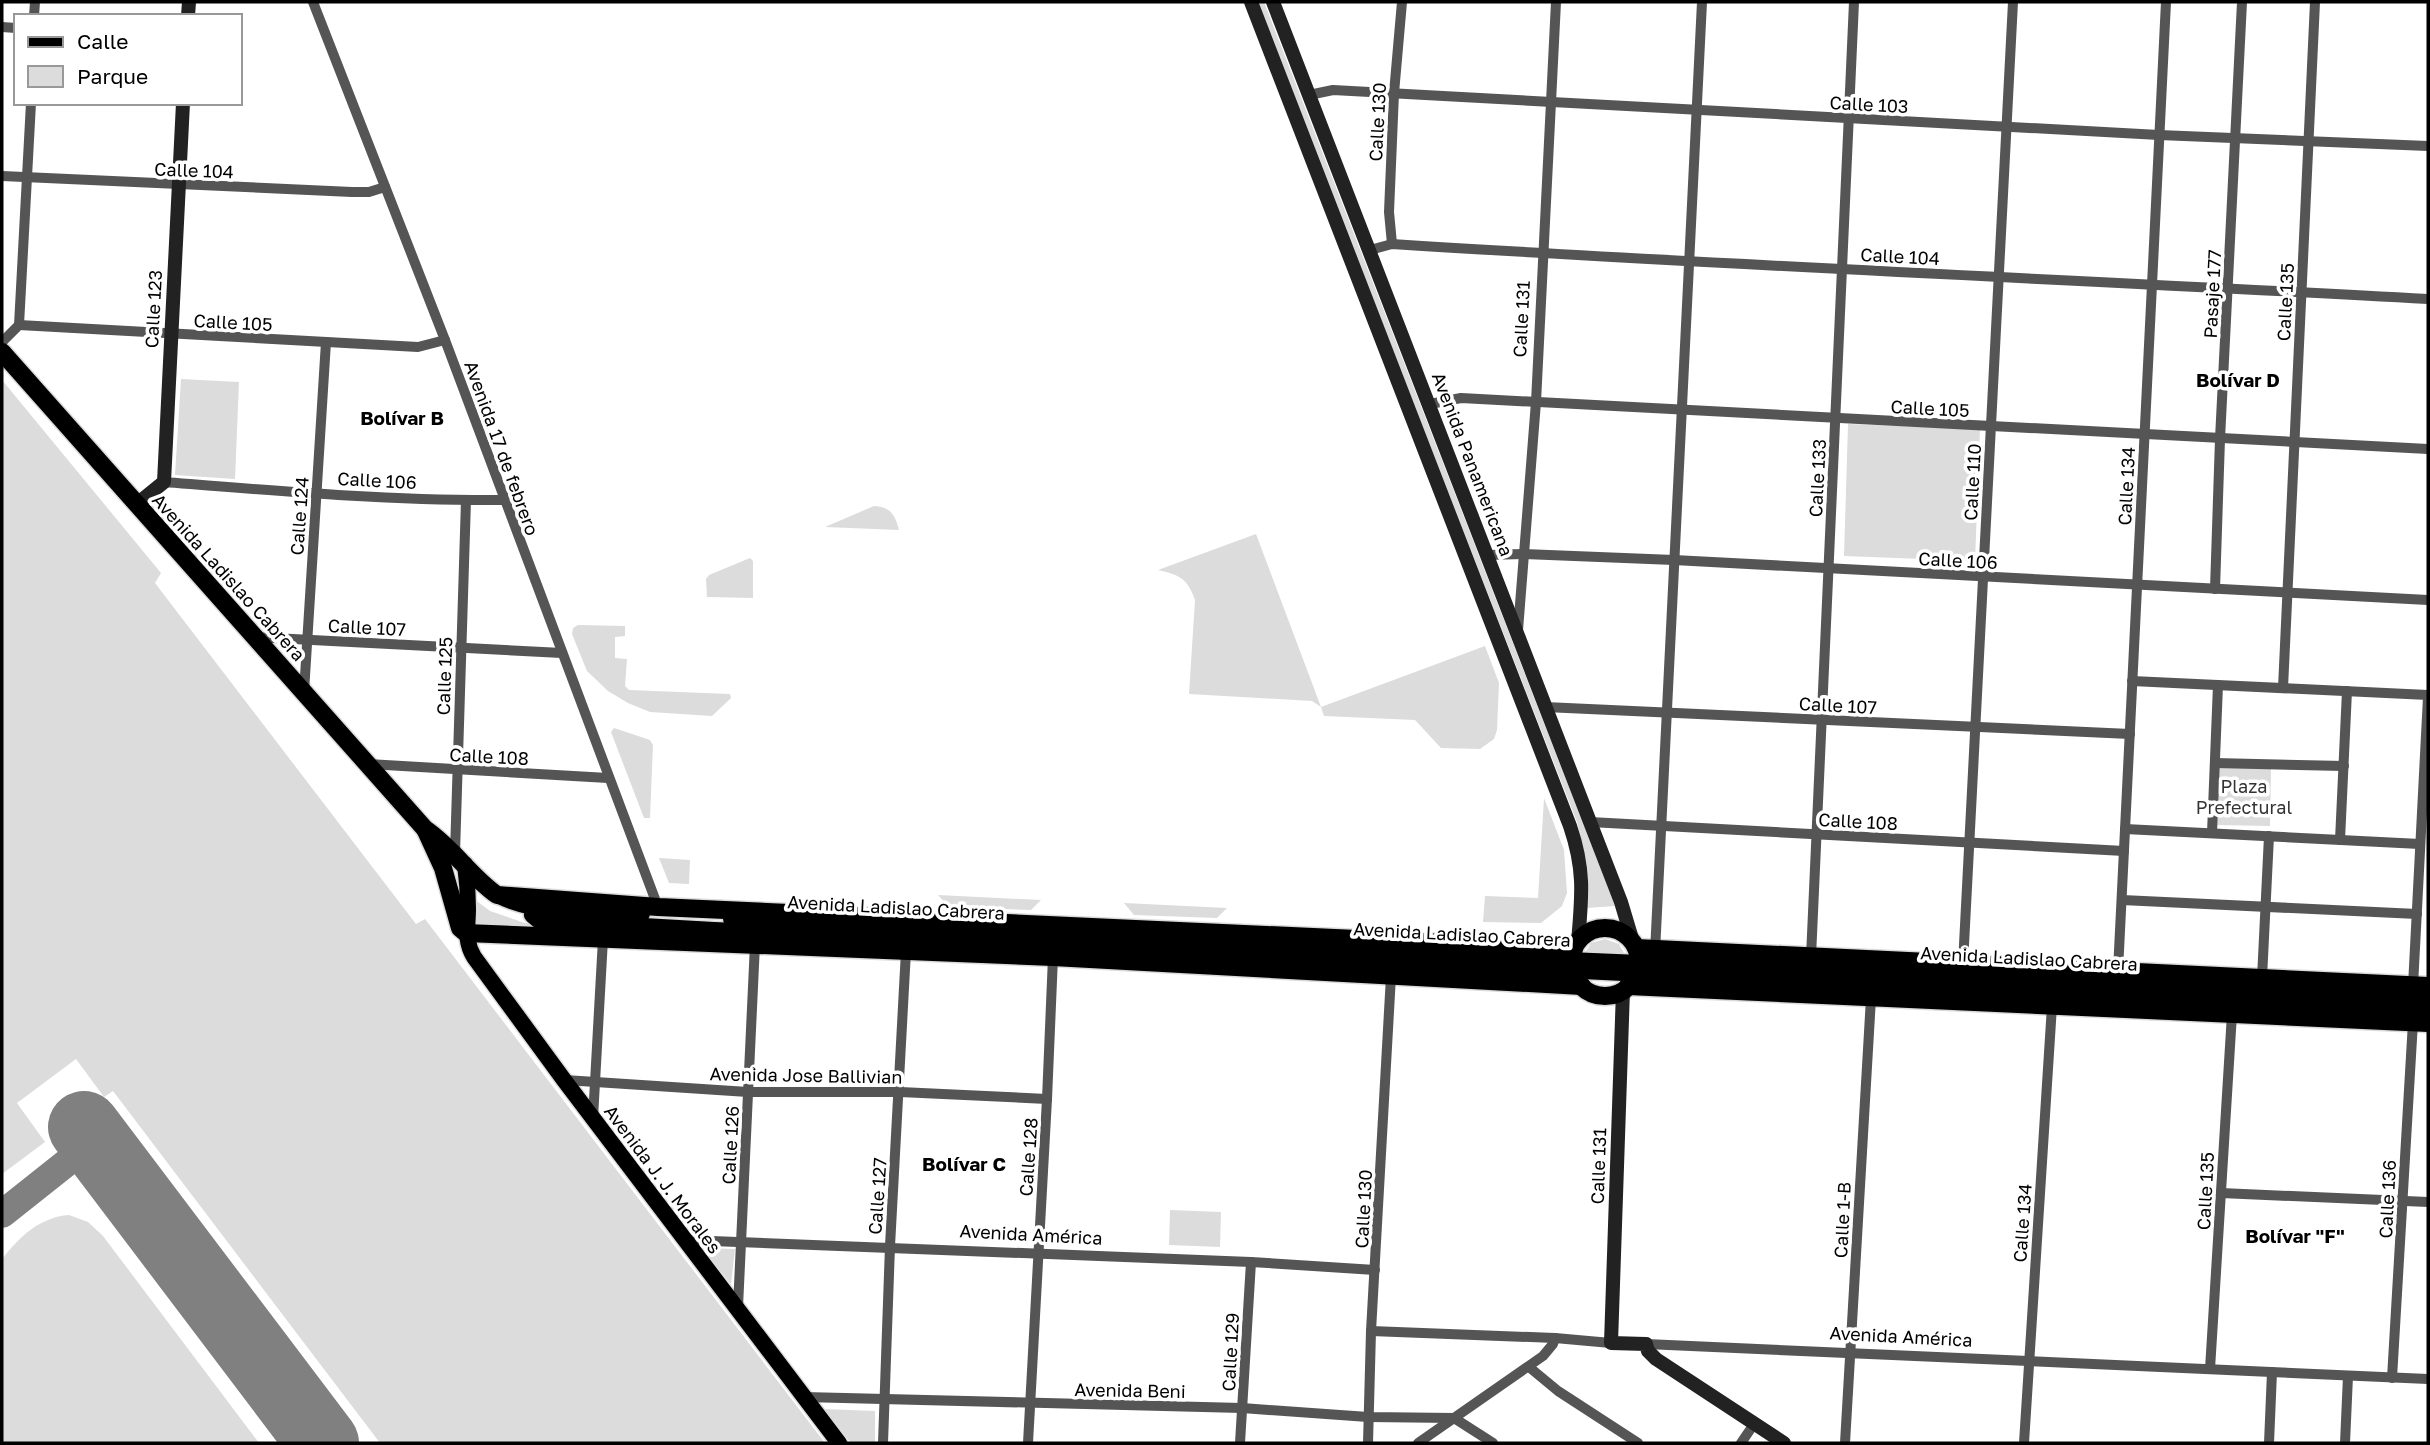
<svg xmlns="http://www.w3.org/2000/svg" width="2430" height="1445" viewBox="0 0 2430 1445" font-family="'Golos Text',sans-serif">
	<style>
		.green { fill: #dcdcdc }
		.lines { fill: none; stroke-linecap: round; stroke-linejoin: round }
		.taxiway { stroke: #808080; stroke-width: 28 }
		.runway { stroke: #808080; stroke-width: 72 }
		.primary-casing { stroke: #dbdbdb; stroke-width: 19 }
		.highway-casing { stroke: #dbdbdb; stroke-width: 21 }
		.street { stroke: #555; stroke-width: 10 }
		.secondary { stroke: #222; stroke-width: 14 }
		.primary { stroke: #000; stroke-width: 16 }
		.highway { stroke: #000; stroke-width: 18 }
		.labels { text-anchor: middle; dominant-baseline: central; stroke-width: 7; stroke-linejoin: round; paint-order: stroke }
		.street-label { font-size: 18px; fill: #000; stroke: #fff }
		.park-label { font-size: 18px; fill: #333; stroke: #fff }
		.neighbourhood-label { font-size: 19px; font-weight: bold; fill: #000; stroke: #fff }
	</style>
	<rect width="100%" height="100%" fill="#fff"/>
	<!-- green -->
	<g class="green">
		<polygon points="1257,2 1264,2 1615,906 1587,908 1587,866 1577,822"/>
		<polygon points="181,379 239,382 235,479 175,475"/>
		<polygon points="2,380 161,573 155,583 416,924 425,919 825,1443 380,1443 113,1091 104,1097 76,1059 17,1103 45,1142 2,1174"/>
		<polygon points="1848,424 1980,429 1975,561 1844,556"/>
		<path d="M874,506c17,1 21,9 25,24l-74,-3z"/>
		<path d="M1256,534l65,173 164,-61 14,37 -2,47 -3,9 -14,10 -39,-1 -26,-28 -91,-4 -3,-9 -9,-6 -123,-7 6,-94c-8,-22 -15,-25 -37,-30z"/>
		<polygon points="750,558 753,561 753,598 707,597 706,579 709,575"/>
		<polygon points="578,625 625,626 625,636 615,637 615,658 627,659 625,686 629,690 730,694 731,698 712,716 650,712 628,703 608,691 587,671 572,634 573,628"/>
		<polygon points="614,728 650,740 653,745 650,818 644,818 611,732"/>
		<polygon points="2219,767 2271,769 2270,826 2217,825"/>
		<polygon points="1544,798 1564,850 1567,893 1562,906 1541,923 1483,922 1485,896 1538,898"/>
		<polygon points="659,858 690,860 689,884 669,883"/>
		<polygon points="938,895 1041,900 1031,910 949,907"/>
		<polygon points="474,899 490,911 525,923 693,935 486,927 476,923 473,908"/>
		<polygon points="1124,903 1227,908 1217,918 1134,915"/>
		<polygon points="1605,939 1619,944 1626,957 1583,956 1591,943"/>
		<polygon points="1170,1210 1221,1212 1220,1247 1169,1245"/>
		<path d="M69,1215l19,7 15,14 156,207h-257v-184c17,-22 38,-42 67,-44z"/>
		<polygon points="702,1248 735,1249 731,1284"/>
		<polygon points="824,1409 875,1411 875,1443 851,1443"/>
	</g>
	<g class="lines">
		<!-- taxiway -->
		<polyline class="taxiway" points="2,1214 94,1141"/>
		<!-- runway -->
		<polyline class="runway" points="84,1127 323,1443"/>
		<defs>
			<g id="primary">
				<path d="M465,864c2,15 3,29 3,44 0,19 -4,32 6,49l90,123 275,363"/>
				<path d="M499,896c39,20 99,16 143,18"/>
				<polyline points="535,908 532,915 538,920 714,930 2428,1011"/>
				<polyline points="731,919 1546,959 2428,997"/>
			</g>
			<g id="highway">
				<path d="M2,352l423,477c29,20 45,47 72,66l161,12 916,42"/>
				<polyline points="426,831 443,868 460,928 466,933 1053,957 1582,986"/>
				<circle cx="1605" cy="962" r="34"/>
				<polyline points="1636,948 2428,986"/>
				<polyline points="1628,986 2428,1023"/>
			</g>
		</defs>
		<!-- primary casing -->
		<use href="#primary" class="primary-casing"/>
		<!-- highway casing -->
		<use href="#highway" class="highway-casing"/>
		<!-- street -->
		<g class="street">
			<polyline points="313,2 445,340 658,907"/>
			<polyline points="34,16 35,2"/>
			<polyline points="2,27 16,28"/>
			<polyline points="1309,95 1333,90 2159,135 2428,146"/>
			<polyline points="2,176 352,192 369,192 385,187"/>
			<polyline points="1392,244 1389,212 1394,93 1402,2"/>
			<path d="M1370,250l22,-6c345,22 691,36 1036,55"/>
			<polyline points="19,325 418,347 445,340"/>
			<polyline points="2,342 19,325 31,103"/>
			<polyline points="1430,404 1461,398 2428,449"/>
			<path d="M164,482c113,9 227,19 341,18"/>
			<polyline points="1487,555 1523,554 1674,560 2428,600"/>
			<polyline points="2215,589 2220,439 2242,2"/>
			<polyline points="1518,630 1536,402 1556,2"/>
			<polyline points="254,637 562,653"/>
			<polyline points="2132,681 2428,695"/>
			<polyline points="2283,688 2315,2"/>
			<polyline points="304,692 326,342"/>
			<polyline points="1545,707 2130,734"/>
			<polyline points="2215,763 2344,766"/>
			<polyline points="368,764 608,778"/>
			<polyline points="1590,822 2124,851"/>
			<polyline points="2125,829 2420,844"/>
			<polyline points="2212,833 2218,685"/>
			<polyline points="2340,840 2347,691"/>
			<polyline points="455,853 466,500"/>
			<polyline points="2122,900 2417,914"/>
			<polyline points="1655,952 1702,2"/>
			<polyline points="1811,957 1854,2"/>
			<polyline points="1963,964 2013,2"/>
			<polyline points="2118,971 2166,2"/>
			<polyline points="2262,978 2269,836"/>
			<polyline points="2413,986 2428,697"/>
			<polyline points="565,1080 748,1092 900,1092 1047,1099"/>
			<polyline points="593,1118 603,939"/>
			<polyline points="2221,1193 2428,1202"/>
			<polyline points="685,1240 1251,1262 1375,1270"/>
			<polyline points="738,1307 755,944"/>
			<polyline points="1371,1331 1555,1338 1611,1343"/>
			<polyline points="1646,1344 2428,1379"/>
			<polyline points="1529,1367 1558,1391 1638,1443"/>
			<polyline points="2210,1369 2232,1014"/>
			<polyline points="2392,1378 2413,1022"/>
			<polyline points="804,1397 1242,1408 1368,1417 1454,1418 1493,1443"/>
			<polyline points="883,1443 890,1246 906,951"/>
			<polyline points="1028,1443 1047,1099 1053,957"/>
			<polyline points="1240,1443 1251,1262"/>
			<polyline points="1368,1443 1371,1331 1391,976"/>
			<polyline points="1418,1443 1543,1356 1553,1344 1555,1338"/>
			<polyline points="1741,1443 1754,1424"/>
			<polyline points="1845,1443 1871,998"/>
			<polyline points="2024,1443 2052,1006"/>
			<polyline points="2269,1443 2272,1372"/>
			<polyline points="2345,1443 2348,1376"/>
		</g>
		<!-- secondary -->
		<g class="secondary">
			<path d="M1251,2l319,824c15,44 12,70 8,116"/>
			<polyline points="1273,2 1590,822 1621,902 1633,942"/>
			<polyline points="188,16 189,2"/>
			<polyline points="137,504 164,482 183,103"/>
			<polyline points="1623,990 1611,1343 1646,1344 1648,1351 1656,1359 1784,1443"/>
		</g>
		<!-- primary -->
		<use href="#primary" class="primary"/>
		<!-- highway -->
		<use href="#highway" class="highway"/>
	</g>
	<g class="labels">
		<!-- street labels -->
		<g class="street-label">
			<text transform="translate(1869 104) rotate(3)">Calle 103</text>
			<text transform="translate(1377 122) rotate(-87)">Calle 130</text>
			<text transform="translate(194 170) rotate(2)">Calle 104</text>
			<text transform="translate(1900 256) rotate(3)">Calle 104</text>
			<text transform="translate(2212 294) rotate(-87)">Pasaje 177</text>
			<text transform="translate(2285 302) rotate(-87)">Calle 135</text>
			<text transform="translate(153 309) rotate(-87)">Calle 123</text>
			<text transform="translate(1521 319) rotate(-87)">Calle 131</text>
			<text transform="translate(233 322) rotate(3)">Calle 105</text>
			<text transform="translate(1930 408) rotate(3)">Calle 105</text>
			<text transform="translate(502 448) rotate(70)">Avenida 17 de febrero</text>
			<text transform="translate(1473 464) rotate(69)">Avenida Panamericana</text>
			<text transform="translate(1817 478) rotate(-87)">Calle 133</text>
			<text transform="translate(377 480) rotate(3)">Calle 106</text>
			<text transform="translate(1972 482) rotate(-87)">Calle 110</text>
			<text transform="translate(2126 486) rotate(-87)">Calle 134</text>
			<text transform="translate(299 516) rotate(-86)">Calle 124</text>
			<text transform="translate(1958 560) rotate(3)">Calle 106</text>
			<text transform="translate(229 577) rotate(48)">Avenida Ladislao Cabrera</text>
			<text transform="translate(367 627) rotate(3)">Calle 107</text>
			<text transform="translate(444 676) rotate(-88)">Calle 125</text>
			<text transform="translate(1838 705) rotate(3)">Calle 107</text>
			<text transform="translate(489 756) rotate(3)">Calle 108</text>
			<text transform="translate(1858 821) rotate(3)">Calle 108</text>
			<text transform="translate(896 907) rotate(3)">Avenida Ladislao Cabrera</text>
			<text transform="translate(1462 934) rotate(3)">Avenida Ladislao Cabrera</text>
			<text transform="translate(2029 958) rotate(3)">Avenida Ladislao Cabrera</text>
			<text transform="translate(806 1075) rotate(1)">Avenida Jose Ballivian</text>
			<text transform="translate(730 1145) rotate(-87)">Calle 126</text>
			<text transform="translate(1028 1157) rotate(-86)">Calle 128</text>
			<text transform="translate(1598 1166) rotate(-88)">Calle 131</text>
			<text transform="translate(663 1179) rotate(53)">Avenida J. J. Morales</text>
			<text transform="translate(2205 1191) rotate(-87)">Calle 135</text>
			<text transform="translate(877 1196) rotate(-86)">Calle 127</text>
			<text transform="translate(2387 1199) rotate(-87)">Calle 136</text>
			<text transform="translate(1363 1209) rotate(-87)">Calle 130</text>
			<text transform="translate(1842 1220) rotate(-87)">Calle 1-B</text>
			<text transform="translate(2022 1223) rotate(-86)">Calle 134</text>
			<text transform="translate(1031 1234) rotate(3)">Avenida América</text>
			<text transform="translate(1901 1336) rotate(3)">Avenida América</text>
			<text transform="translate(1230 1352) rotate(-87)">Calle 129</text>
			<text transform="translate(1130 1390) rotate(1)">Avenida Beni</text>
		</g>
		<!-- park labels -->
		<g class="park-label">
			<text x="2244" y="786">Plaza<tspan x="2244" dy="21">Prefectural</tspan></text>
		</g>
		<!-- neighbourhood labels -->
		<g class="neighbourhood-label">
			<text x="2238" y="379">Bolívar D</text>
			<text x="402" y="417">Bolívar B</text>
			<text x="964" y="1163">Bolívar C</text>
			<text x="2295" y="1235">Bolívar "F"</text>
		</g>
	</g>
	<!-- border -->
	<rect width="2430" height="1445" fill="none" stroke="#000000" stroke-width="7"/>
	<!-- legend -->
	<rect x="14" y="14" width="228" height="91" fill="#ffffff" stroke="#999999" stroke-width="2"/>
	<rect x="28" y="37" width="35" height="10" fill="#000000" stroke="#999999" stroke-width="2"/>
	<text x="77" y="49" font-size="21" fill="#000000">Calle</text>
	<rect x="28" y="66" width="35" height="21" fill="#dcdcdc" stroke="#999999" stroke-width="2"/>
	<text x="77" y="84" font-size="21" fill="#000000">Parque</text>
</svg>
